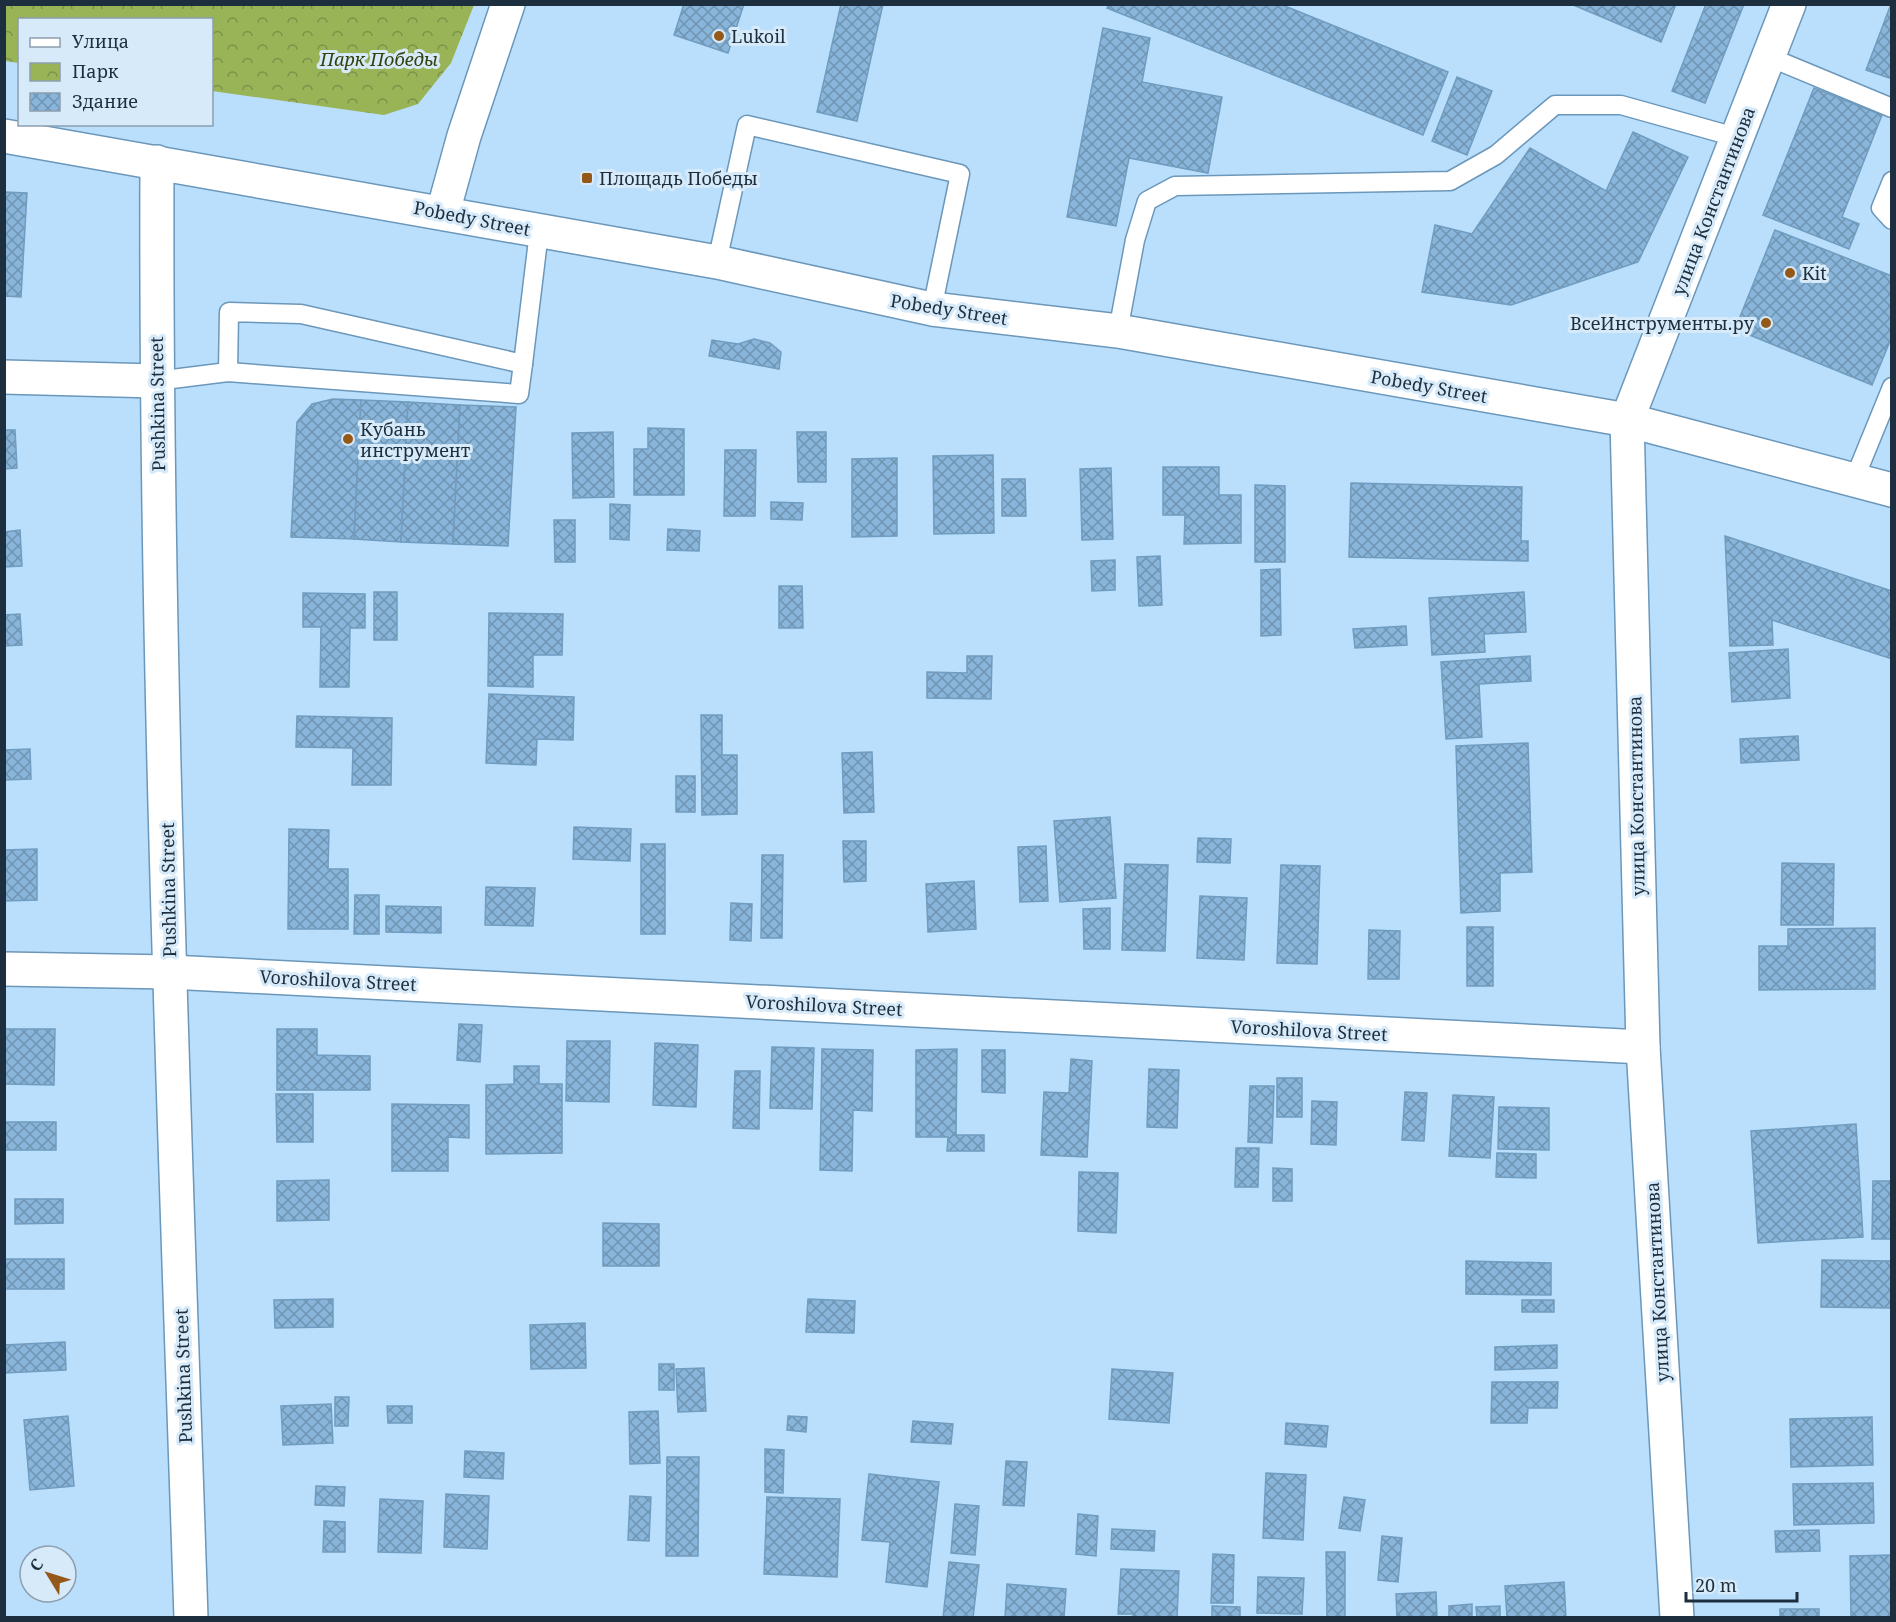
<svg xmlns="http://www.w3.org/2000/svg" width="1896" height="1622" viewBox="0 0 1896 1622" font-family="'Noto Serif',serif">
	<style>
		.park { fill: url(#park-crowns) }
		.building { fill: url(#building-cross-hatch); stroke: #709cbf; stroke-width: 1.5 }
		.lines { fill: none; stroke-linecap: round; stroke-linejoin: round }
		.lane-casing { stroke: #6b97ba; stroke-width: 21 }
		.street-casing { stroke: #6b97ba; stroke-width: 36 }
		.secondary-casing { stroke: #6b97ba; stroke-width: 36 }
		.lane { stroke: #fff; stroke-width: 18 }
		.street { stroke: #fff; stroke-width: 33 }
		.secondary { stroke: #fff; stroke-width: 33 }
		.poi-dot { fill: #945919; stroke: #d7eaf9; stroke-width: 2 }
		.labels { text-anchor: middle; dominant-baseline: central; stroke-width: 6; stroke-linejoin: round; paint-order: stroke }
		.poi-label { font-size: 18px; fill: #1d2f3e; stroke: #d7eaf9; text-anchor: start }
		.park-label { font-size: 18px; font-style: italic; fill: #34410c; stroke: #d7eaf9 }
		.street-label { font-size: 18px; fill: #1d2f3e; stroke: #d7eaf9 }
	</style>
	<defs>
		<pattern id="park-crowns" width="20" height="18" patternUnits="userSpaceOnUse" patternTransform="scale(1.5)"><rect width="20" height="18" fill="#99b357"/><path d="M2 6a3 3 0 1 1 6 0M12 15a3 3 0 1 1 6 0" fill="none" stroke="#7c9249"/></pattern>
		<pattern id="building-cross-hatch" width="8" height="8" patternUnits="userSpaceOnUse" patternTransform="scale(1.5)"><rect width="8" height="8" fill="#88b5d9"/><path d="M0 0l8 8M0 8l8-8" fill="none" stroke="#6f94b1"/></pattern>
	</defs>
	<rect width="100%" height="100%" fill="#badffd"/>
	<!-- park -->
	<polygon class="park" points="5,4 474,4 474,5 451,63 418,104 384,115 212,91 212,20 20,20 19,63 5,61"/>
	<!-- building -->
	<g class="building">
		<polygon points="684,4 744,4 728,53 674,35"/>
		<polygon points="841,4 883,4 857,121 817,112"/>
		<polygon points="1109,4 1280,4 1448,72 1423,135 1107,8"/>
		<polygon points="1571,4 1676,4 1661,42"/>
		<polygon points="1706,4 1744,4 1705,103 1672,91"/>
		<polygon points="1891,4 1892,4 1892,79 1866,70"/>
		<polygon points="1103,28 1150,38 1142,82 1222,97 1208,173 1129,158 1116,226 1067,217"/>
		<polygon points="1457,77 1492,91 1467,155 1432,141"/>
		<polygon points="1814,88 1882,115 1842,217 1859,224 1849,249 1763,215"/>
		<polygon points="1633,132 1688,157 1638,262 1511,305 1422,292 1435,225 1472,234 1530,148 1606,191"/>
		<polygon points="4,192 27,193 21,297 4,296"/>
		<polygon points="1775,230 1892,276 1892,336 1872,385 1735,329"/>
		<polygon points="754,339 770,343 781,352 779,369 709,356 712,340 738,344"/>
		<polygon points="333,399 361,400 354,539 291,537 297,422 312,404"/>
		<polygon points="361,400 408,402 401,542 354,539"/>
		<polygon points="408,402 460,405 453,544 401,542"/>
		<polygon points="460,405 516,407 508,546 453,544"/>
		<polygon points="648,428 684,429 684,495 634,495 634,449 648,449"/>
		<polygon points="4,430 15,430 17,468 4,469"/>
		<polygon points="613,432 614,497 573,498 572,433"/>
		<polygon points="797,432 826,432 826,482 798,482"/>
		<polygon points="725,450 756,450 755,516 724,516"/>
		<polygon points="993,455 994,533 934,534 933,456"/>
		<polygon points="897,458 897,536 852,537 852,459"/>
		<polygon points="1163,467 1219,467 1219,495 1241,495 1241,543 1184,544 1185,515 1163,515"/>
		<polygon points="1111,468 1113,539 1082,540 1080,469"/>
		<polygon points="1002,479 1025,479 1026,516 1002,516"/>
		<polygon points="1351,483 1522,487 1521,541 1528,541 1528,561 1349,557"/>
		<polygon points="1255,485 1285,486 1285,562 1255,562"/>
		<polygon points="771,502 803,503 802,520 771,519"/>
		<polygon points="610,504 630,505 629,540 610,539"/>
		<polygon points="554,520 575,520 575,562 555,562"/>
		<polygon points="668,529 700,531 699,551 667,550"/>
		<polygon points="20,530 22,566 4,567 4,532"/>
		<polygon points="1725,536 1892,591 1892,659 1772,620 1773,645 1730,646"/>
		<polygon points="1160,556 1162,605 1139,606 1137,557"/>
		<polygon points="1115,560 1115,590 1092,591 1091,561"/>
		<polygon points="1280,569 1281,635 1261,636 1261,570"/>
		<polygon points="779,586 802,586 803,628 779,628"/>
		<rect x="374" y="592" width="23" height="48"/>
		<polygon points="1524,592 1526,632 1484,634 1485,652 1432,655 1429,598"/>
		<polygon points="303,593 365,594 365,628 350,628 349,687 320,687 321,627 303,627"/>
		<polygon points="489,613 563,614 562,655 533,655 533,687 488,686"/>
		<polygon points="20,614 22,645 4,646 4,615"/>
		<polygon points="1406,626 1407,645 1355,648 1353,629"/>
		<polygon points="1788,649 1790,698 1732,702 1729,653"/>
		<polygon points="967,656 992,656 991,699 927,698 927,672 967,673"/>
		<polygon points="1530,656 1531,681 1479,684 1482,737 1446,739 1441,662"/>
		<polygon points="489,694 574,697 573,740 537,739 536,765 486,763"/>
		<polygon points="701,715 722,715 722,755 737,755 737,814 702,815"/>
		<polygon points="297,716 392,718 391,785 352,785 353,748 296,747"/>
		<polygon points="1798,736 1799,760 1741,763 1740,739"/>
		<polygon points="1528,743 1532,872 1500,873 1500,911 1461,913 1456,746"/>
		<polygon points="30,749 31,779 4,780 4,750"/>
		<polygon points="872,752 874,812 844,813 842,753"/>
		<rect x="676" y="776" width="19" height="36"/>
		<polygon points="1110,817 1116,898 1060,902 1054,821"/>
		<polygon points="574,827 631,829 630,861 573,859"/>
		<polygon points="289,829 329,830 328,869 348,869 348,929 288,929"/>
		<polygon points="1198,838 1231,839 1230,863 1197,862"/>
		<polygon points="843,841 866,841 866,881 844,882"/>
		<rect x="641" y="844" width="24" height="90"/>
		<polygon points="1046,846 1048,901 1020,902 1018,847"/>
		<polygon points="37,849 37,900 4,901 4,850"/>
		<polygon points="762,855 783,855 782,938 761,938"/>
		<polygon points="1782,863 1834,864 1833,925 1781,925"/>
		<polygon points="1125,864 1168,865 1165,951 1122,950"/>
		<polygon points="1281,865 1320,866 1317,964 1277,963"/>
		<polygon points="974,881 976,929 928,932 926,884"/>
		<polygon points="486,887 535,888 533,926 485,925"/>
		<polygon points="355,895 379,895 379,934 354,934"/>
		<polygon points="1200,896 1247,898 1244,960 1197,958"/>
		<polygon points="731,903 752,904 751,941 730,940"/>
		<polygon points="386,906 441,907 441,933 386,932"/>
		<polygon points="1110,908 1110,949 1084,949 1083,909"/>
		<rect x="1467" y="927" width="26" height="59"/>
		<polygon points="1875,928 1875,989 1759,990 1759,946 1788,946 1788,929"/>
		<polygon points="1369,930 1400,931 1399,979 1368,979"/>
		<polygon points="459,1024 482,1025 480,1062 457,1060"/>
		<polygon points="4,1029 55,1029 54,1085 4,1084"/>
		<polygon points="277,1029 317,1029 317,1055 370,1056 370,1090 277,1090"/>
		<polygon points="567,1041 610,1041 609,1102 566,1101"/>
		<polygon points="655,1043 698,1045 696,1107 653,1105"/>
		<polygon points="772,1047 814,1048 812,1109 770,1108"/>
		<polygon points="822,1049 873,1050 872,1111 853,1110 852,1171 820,1170"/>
		<polygon points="957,1049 956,1135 984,1135 984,1151 947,1151 948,1137 916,1137 916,1050"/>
		<polygon points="982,1050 1005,1050 1005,1093 982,1092"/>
		<polygon points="1071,1059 1092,1061 1087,1157 1041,1155 1044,1092 1069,1093"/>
		<polygon points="514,1066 539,1066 539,1084 562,1084 562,1153 486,1154 486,1085 514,1084"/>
		<polygon points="1149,1069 1179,1070 1177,1128 1147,1127"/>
		<polygon points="735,1071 760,1071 759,1129 733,1128"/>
		<rect x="1277" y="1078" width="25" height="39"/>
		<polygon points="1250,1086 1274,1086 1272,1143 1248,1142"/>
		<polygon points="1405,1092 1427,1093 1424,1141 1402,1140"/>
		<polygon points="276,1094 313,1094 313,1142 277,1142"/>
		<polygon points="1453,1095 1494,1097 1490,1158 1449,1156"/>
		<polygon points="1312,1101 1337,1102 1336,1145 1311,1144"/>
		<polygon points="392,1104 469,1105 469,1138 448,1137 448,1171 392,1171"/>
		<polygon points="1499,1107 1549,1108 1549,1150 1498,1149"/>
		<rect x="4" y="1122" width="52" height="28"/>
		<polygon points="1856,1124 1863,1237 1758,1243 1751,1131"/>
		<polygon points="1236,1148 1259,1148 1258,1187 1235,1187"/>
		<polygon points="1497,1153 1536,1154 1536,1178 1496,1177"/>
		<polygon points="1273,1168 1292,1169 1292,1201 1273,1201"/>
		<polygon points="1079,1172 1118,1173 1116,1233 1078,1231"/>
		<polygon points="329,1180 329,1220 277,1221 277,1181"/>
		<polygon points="1873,1181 1892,1181 1892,1239 1872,1239"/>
		<polygon points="15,1199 63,1199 63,1223 15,1224"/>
		<polygon points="603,1223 659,1224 659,1266 603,1266"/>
		<rect x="4" y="1259" width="60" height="30"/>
		<polygon points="1822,1260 1892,1261 1892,1308 1821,1307"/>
		<polygon points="1466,1261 1551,1263 1551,1295 1466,1294"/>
		<polygon points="333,1299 333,1327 275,1328 274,1300"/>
		<polygon points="808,1299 855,1301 854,1333 806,1332"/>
		<rect x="1522" y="1300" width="32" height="12"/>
		<polygon points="585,1323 586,1368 531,1369 530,1325"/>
		<polygon points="65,1342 66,1370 4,1373 4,1345"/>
		<polygon points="1557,1345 1557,1368 1495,1370 1495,1347"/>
		<rect x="659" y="1364" width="15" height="26"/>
		<polygon points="704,1368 706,1411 678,1412 676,1369"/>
		<polygon points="1112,1369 1173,1373 1169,1423 1109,1419"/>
		<polygon points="1492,1382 1558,1382 1557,1408 1528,1408 1527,1423 1491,1423"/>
		<polygon points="335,1397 349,1397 348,1426 335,1426"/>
		<polygon points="331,1404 333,1443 283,1445 281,1406"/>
		<polygon points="387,1406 412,1406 412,1423 388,1423"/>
		<polygon points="658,1411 660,1463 630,1464 629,1412"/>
		<polygon points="68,1416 74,1486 30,1490 24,1420"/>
		<polygon points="788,1416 807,1417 806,1432 787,1430"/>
		<polygon points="1872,1417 1873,1465 1791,1467 1790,1419"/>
		<polygon points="913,1421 953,1424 951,1444 911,1442"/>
		<polygon points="1286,1423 1328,1426 1326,1447 1285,1444"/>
		<polygon points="765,1449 784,1450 783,1493 765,1492"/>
		<polygon points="465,1451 504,1453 503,1479 464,1477"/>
		<polygon points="667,1457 699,1457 698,1556 666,1556"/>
		<polygon points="1006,1461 1027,1462 1024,1506 1003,1505"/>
		<polygon points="1266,1473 1306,1475 1303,1540 1263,1538"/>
		<polygon points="869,1474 939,1482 927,1587 886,1582 890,1542 862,1540"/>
		<polygon points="1873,1483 1874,1523 1794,1525 1793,1484"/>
		<polygon points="316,1486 345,1487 344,1506 315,1505"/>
		<polygon points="446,1494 489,1496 487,1549 444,1547"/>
		<polygon points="630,1496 651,1497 649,1541 628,1540"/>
		<polygon points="767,1497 840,1499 837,1577 764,1574"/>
		<polygon points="1344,1497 1365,1500 1360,1531 1339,1528"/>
		<polygon points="380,1499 423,1501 421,1553 378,1552"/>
		<polygon points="955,1504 979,1506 975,1555 951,1553"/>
		<polygon points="1078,1514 1098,1516 1096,1556 1076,1554"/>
		<polygon points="324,1521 345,1522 345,1552 323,1552"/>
		<polygon points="1112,1529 1155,1531 1154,1551 1111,1549"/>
		<polygon points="1819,1530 1820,1551 1776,1552 1775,1531"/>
		<polygon points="1382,1536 1402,1538 1398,1582 1378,1580"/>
		<polygon points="1326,1552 1345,1552 1345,1618 1327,1618"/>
		<polygon points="1213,1554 1234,1555 1233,1603 1211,1603"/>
		<polygon points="1892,1555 1892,1618 1851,1618 1850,1556"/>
		<polygon points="949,1562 979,1565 973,1618 943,1618"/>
		<polygon points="1121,1569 1179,1571 1177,1618 1133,1618 1133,1614 1118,1614"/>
		<polygon points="1258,1577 1304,1578 1302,1614 1257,1613"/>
		<polygon points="1564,1582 1566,1618 1507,1618 1505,1586"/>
		<polygon points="1007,1584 1066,1589 1064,1618 1005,1618"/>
		<polygon points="1436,1592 1437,1618 1397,1618 1396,1594"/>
		<polygon points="1472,1604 1472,1618 1449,1618 1449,1606"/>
		<polygon points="1212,1606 1240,1607 1240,1618 1212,1618"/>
		<polygon points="1500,1606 1500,1618 1477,1618 1476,1607"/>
		<rect x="1780" y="1609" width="39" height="9"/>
	</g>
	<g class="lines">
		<defs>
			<g id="lane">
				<polyline points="1769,57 1892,108"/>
				<polyline points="1892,181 1881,208 1892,220"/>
				<polyline points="717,262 747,125 960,174 932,309"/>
				<polyline points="1118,331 1135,240 1147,201 1175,186 1450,181 1496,155 1555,105 1621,105 1739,138"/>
				<polyline points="228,372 229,312 301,314 523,364 539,232"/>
				<polyline points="156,381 228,372 519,394 523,364"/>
				<polyline points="1854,480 1892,387"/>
			</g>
			<g id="street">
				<polyline points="443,212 464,136 508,4"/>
				<polyline points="4,377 156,381"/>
				<polyline points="1627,420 1789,4"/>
				<polyline points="4,969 170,972 1643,1047"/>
			</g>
			<g id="secondary">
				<polyline points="4,136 717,262 932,309 1118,331 1627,420 1892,490"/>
				<path d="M157,162c-2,485 18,970 34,1456"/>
				<polyline points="1627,420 1643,1047 1677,1618"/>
			</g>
		</defs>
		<!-- lane casing -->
		<use href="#lane" class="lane-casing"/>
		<!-- street casing -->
		<use href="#street" class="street-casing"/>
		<!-- secondary casing -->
		<use href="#secondary" class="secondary-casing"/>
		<!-- lane -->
		<use href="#lane" class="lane"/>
		<!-- street -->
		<use href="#street" class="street"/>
		<!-- secondary -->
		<use href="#secondary" class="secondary"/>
	</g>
	<!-- markers -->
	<g class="poi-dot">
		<circle cx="719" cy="36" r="6"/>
		<rect x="581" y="172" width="12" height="12" rx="3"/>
		<circle cx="1790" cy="273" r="6"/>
		<circle cx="1766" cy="323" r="6"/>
		<circle cx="348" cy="439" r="6"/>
	</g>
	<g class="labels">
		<!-- poi labels -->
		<g class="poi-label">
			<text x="731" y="36">Lukoil</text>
			<text x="599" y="178">Площадь Победы</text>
			<text x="1802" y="273">Kit</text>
			<text x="1754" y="323" text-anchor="end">ВсеИнструменты.ру</text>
			<text x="360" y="429">Кубань<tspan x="360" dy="21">инструмент</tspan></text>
		</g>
		<!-- park labels -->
		<g class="park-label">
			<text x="379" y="59">Парк Победы</text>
		</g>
		<!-- street labels -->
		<g class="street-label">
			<text transform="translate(1713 201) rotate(-69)">улица Константинова</text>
			<text transform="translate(472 218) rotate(11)">Pobedy Street</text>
			<text transform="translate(949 309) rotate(9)">Pobedy Street</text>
			<text transform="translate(1429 386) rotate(10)">Pobedy Street</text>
			<text transform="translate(157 404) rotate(-91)">Pushkina Street</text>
			<text transform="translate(1636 796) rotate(-91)">улица Константинова</text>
			<text transform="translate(168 890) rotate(-91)">Pushkina Street</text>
			<text transform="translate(338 980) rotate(3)">Voroshilova Street</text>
			<text transform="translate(824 1005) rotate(3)">Voroshilova Street</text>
			<text transform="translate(1309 1030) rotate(3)">Voroshilova Street</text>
			<text transform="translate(1657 1282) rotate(-93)">улица Константинова</text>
			<text transform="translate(183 1376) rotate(-92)">Pushkina Street</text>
		</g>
	</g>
	<!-- border -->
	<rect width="1896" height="1622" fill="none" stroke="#1d2f3e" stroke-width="12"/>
	<!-- legend -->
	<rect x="18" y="18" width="195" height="108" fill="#d7eaf9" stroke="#8d9fae" stroke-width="1.5"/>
	<rect x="30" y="38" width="30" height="9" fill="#ffffff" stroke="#8d9fae" stroke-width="1.5"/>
	<text x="72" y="48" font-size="18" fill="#1d2f3e">Улица</text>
	<rect x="30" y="63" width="30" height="18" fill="url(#park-crowns)" stroke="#8d9fae" stroke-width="1.5"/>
	<text x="72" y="78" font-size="18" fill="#1d2f3e">Парк</text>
	<rect x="30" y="93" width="30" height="18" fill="url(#building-cross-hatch)" stroke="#8d9fae" stroke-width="1.5"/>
	<text x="72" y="108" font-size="18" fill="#1d2f3e">Здание</text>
	<!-- north arrow -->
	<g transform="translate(48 1574) rotate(308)"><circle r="28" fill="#d7eaf9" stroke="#8d9fae" stroke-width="1.5"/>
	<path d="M0-4.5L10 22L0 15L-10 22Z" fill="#945919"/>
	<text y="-9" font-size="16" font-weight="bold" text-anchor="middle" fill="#1d2f3e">С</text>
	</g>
	<!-- scale -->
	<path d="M1686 1592v9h111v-9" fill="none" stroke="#1d2f3e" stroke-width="3"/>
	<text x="1695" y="1592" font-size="18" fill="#1d2f3e" stroke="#d7eaf9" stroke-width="4.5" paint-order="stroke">20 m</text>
</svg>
